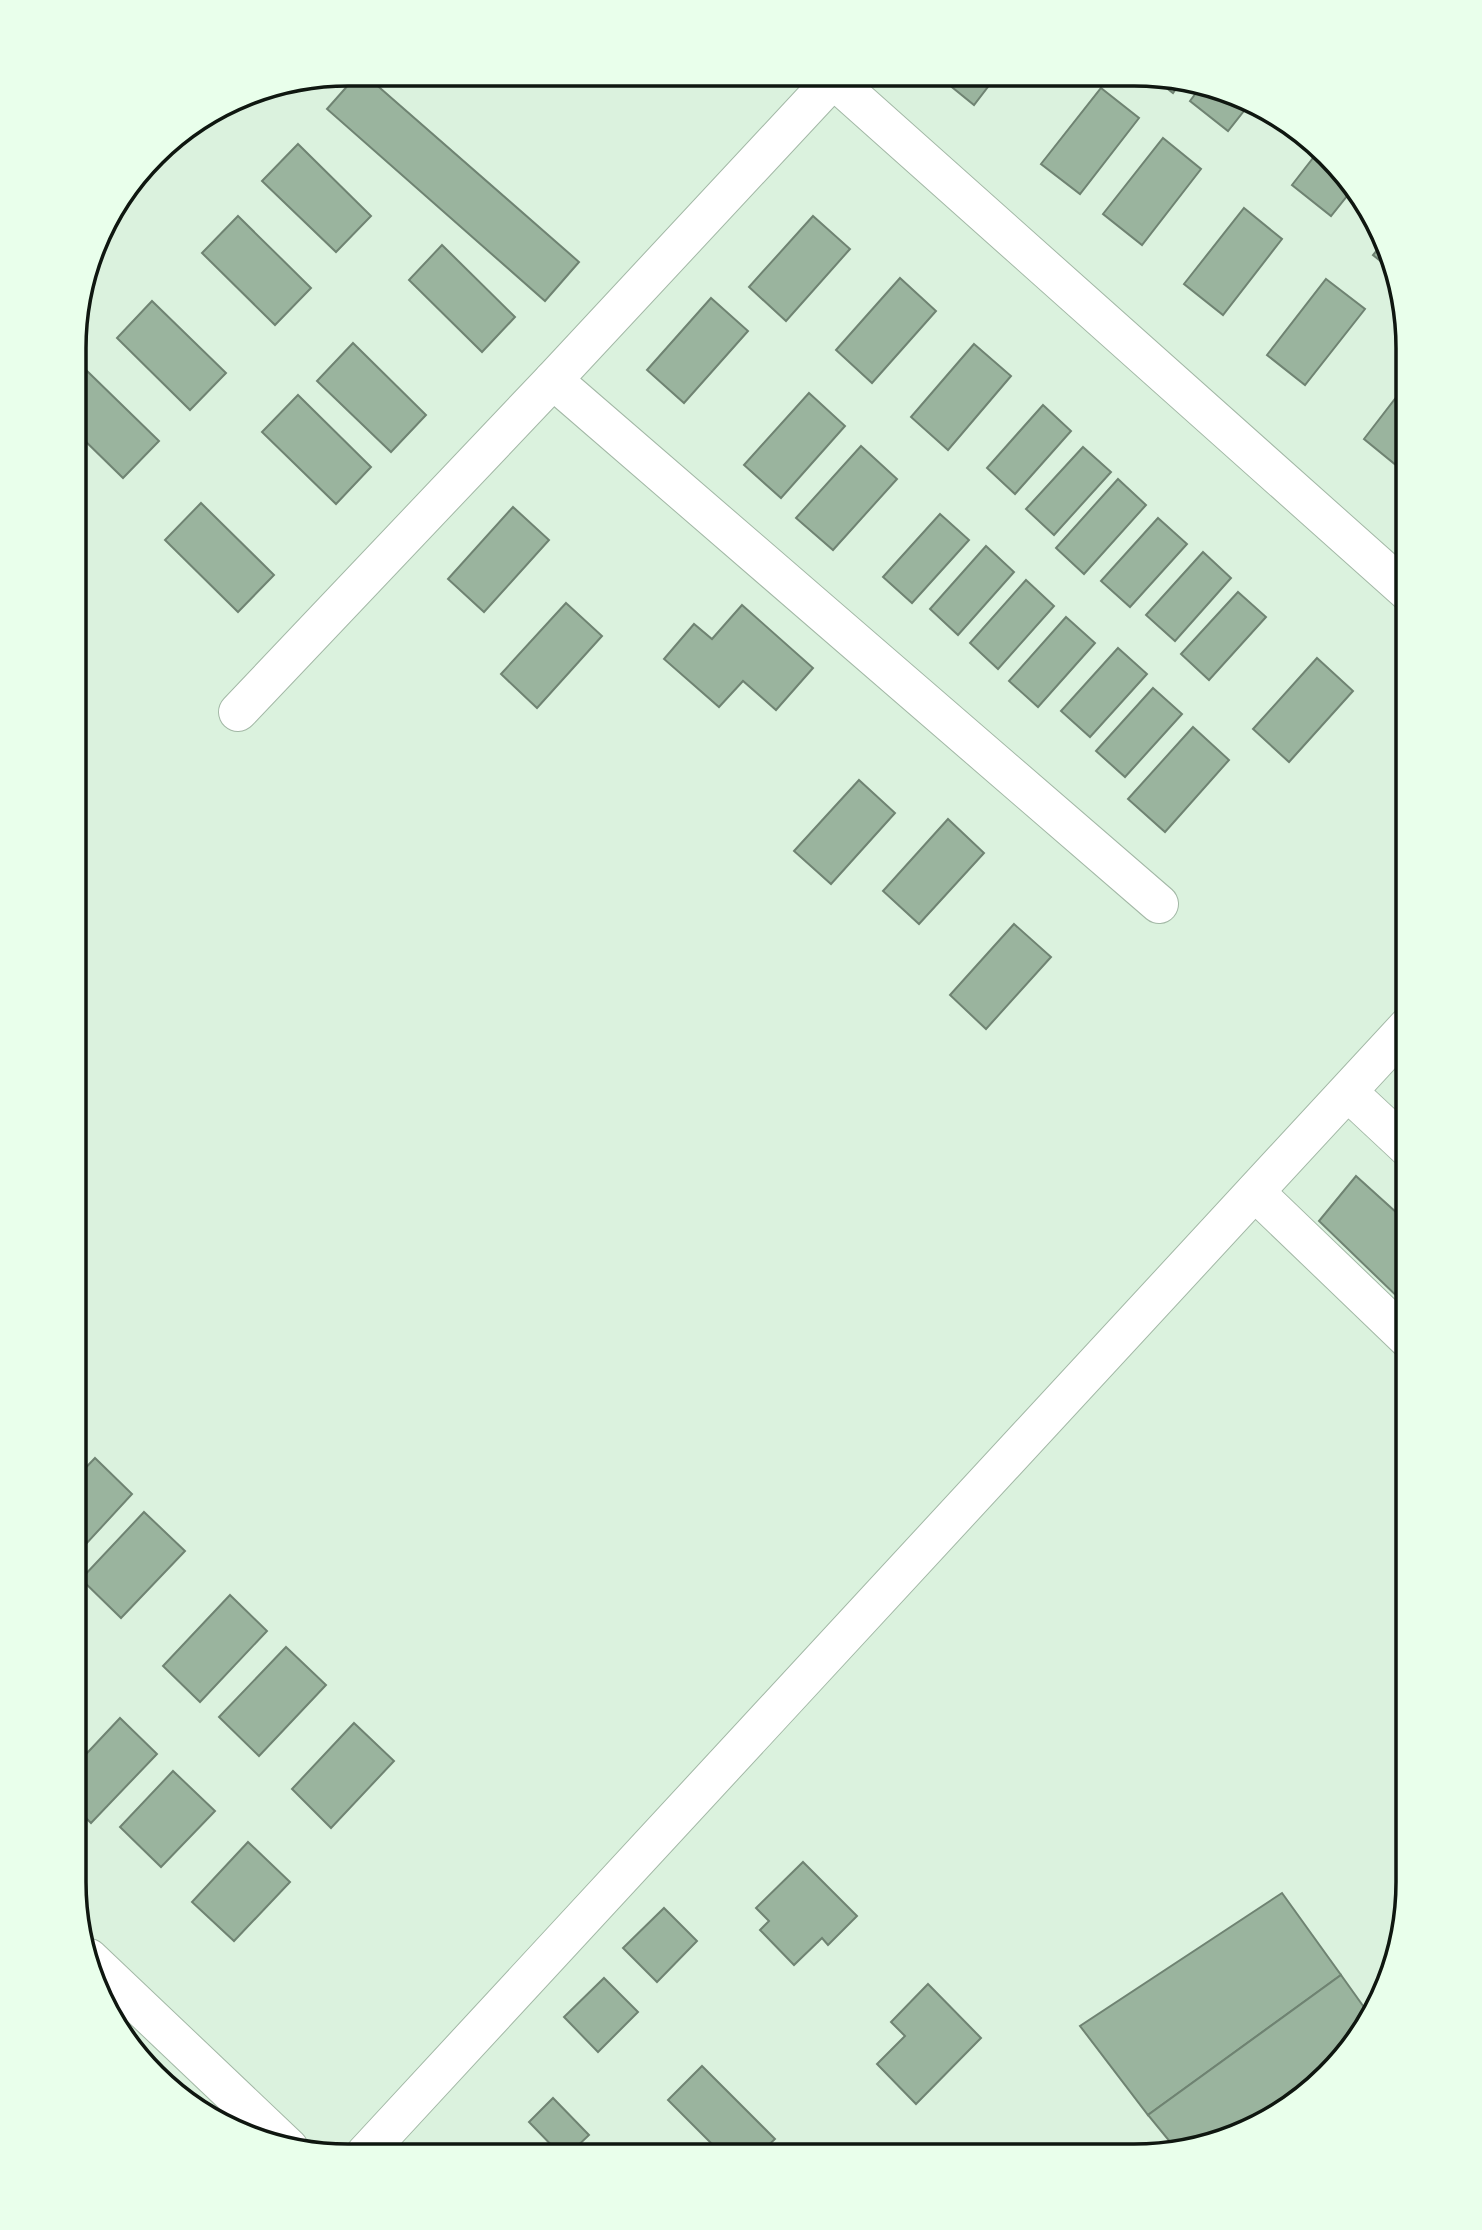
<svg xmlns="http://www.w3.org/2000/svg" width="1482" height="2230" viewBox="0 0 1482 2230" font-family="'Playfair Display',serif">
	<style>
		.building { fill: #9ab49e; stroke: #6f8372; stroke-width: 2 }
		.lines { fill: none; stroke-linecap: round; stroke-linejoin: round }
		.minor-casing { stroke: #a3b8a6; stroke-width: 40 }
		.minor { stroke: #fff; stroke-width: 38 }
		.rim { fill: none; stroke: #0f1710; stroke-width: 3.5 }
	</style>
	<rect width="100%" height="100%" fill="#dbf2de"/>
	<!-- building -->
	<g class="building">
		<polygon points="358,74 364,74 579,262 545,301 327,109"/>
		<polygon points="937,75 997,75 974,105"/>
		<polygon points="1151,76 1170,76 1183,79 1173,93"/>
		<polygon points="1202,85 1239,94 1251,102 1228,131 1190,101"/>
		<polygon points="1101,88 1139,118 1080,194 1041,164"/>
		<polygon points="1163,138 1201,169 1142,245 1103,214"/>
		<polygon points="298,144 371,216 336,252 262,181"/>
		<polygon points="1320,149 1355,186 1331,216 1292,185"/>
		<polygon points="1244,208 1282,239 1223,315 1184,284"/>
		<polygon points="238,216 311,288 275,325 202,253"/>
		<polygon points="813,216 850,249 786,321 749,287"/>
		<polygon points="1386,239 1387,242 1393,271 1373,255"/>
		<polygon points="442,245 515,317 482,352 409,280"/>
		<polygon points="900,278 936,311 872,383 836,350"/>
		<polygon points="1326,279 1365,309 1305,385 1267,355"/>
		<polygon points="711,298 748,331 684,403 647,370"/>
		<polygon points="152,301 226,373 190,410 117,338"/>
		<polygon points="353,343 426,415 391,452 317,381"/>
		<polygon points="974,344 1011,376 948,450 911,417"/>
		<polygon points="85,369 159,441 123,478 76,432 76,379"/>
		<polygon points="1408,382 1408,462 1402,470 1364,439"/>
		<polygon points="809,393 845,426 781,498 744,465"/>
		<polygon points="298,395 371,467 336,504 262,432"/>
		<polygon points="1043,405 1071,431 1015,494 987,468"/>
		<polygon points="861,446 897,479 833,550 796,518"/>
		<polygon points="1083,447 1111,472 1054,535 1026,509"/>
		<polygon points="1118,479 1146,505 1084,574 1056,548"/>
		<polygon points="201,503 274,575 238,612 165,540"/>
		<polygon points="513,507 549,540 484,612 448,579"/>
		<polygon points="940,514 969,540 912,603 883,577"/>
		<polygon points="1158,518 1187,544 1130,607 1101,581"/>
		<polygon points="986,546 1014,572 958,635 930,609"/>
		<polygon points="1203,552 1231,578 1175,641 1146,615"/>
		<polygon points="1026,580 1054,606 998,669 970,643"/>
		<polygon points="1238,592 1266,617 1209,680 1181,654"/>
		<polygon points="566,603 602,636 537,708 501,674"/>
		<polygon points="742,605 813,668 776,710 743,681 719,707 664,659 694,624 712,639"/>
		<polygon points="1066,617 1095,643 1038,707 1009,681"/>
		<polygon points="1118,648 1147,674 1090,737 1061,711"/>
		<polygon points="1317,658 1353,691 1289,762 1253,729"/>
		<polygon points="1153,688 1182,714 1125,777 1096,751"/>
		<polygon points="1193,727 1229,760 1165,832 1128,799"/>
		<polygon points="859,780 895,813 831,884 794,851"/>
		<polygon points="948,819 984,853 919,924 883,891"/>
		<polygon points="1014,924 1051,957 986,1029 950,995"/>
		<polygon points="1356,1176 1408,1223 1408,1307 1319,1221"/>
		<polygon points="95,1458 132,1494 74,1557 74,1480"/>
		<polygon points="144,1512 185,1551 121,1618 81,1579"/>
		<polygon points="230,1595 267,1631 200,1702 163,1666"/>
		<polygon points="286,1647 326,1685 259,1756 219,1717"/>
		<polygon points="120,1718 157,1754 91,1823 74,1806 74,1767"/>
		<polygon points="354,1723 394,1761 331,1828 292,1789"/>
		<polygon points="173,1771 215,1811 161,1867 120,1827"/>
		<polygon points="248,1842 290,1882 234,1941 192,1902"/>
		<polygon points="803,1862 857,1916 828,1945 822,1938 794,1965 760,1930 769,1921 756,1908"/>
		<polygon points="1282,1893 1341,1975 1148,2115 1080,2026"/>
		<polygon points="664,1908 697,1941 657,1982 623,1948"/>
		<polygon points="1341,1975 1371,2017 1362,2035 1315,2089 1240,2135 1175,2148 1148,2115"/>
		<polygon points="604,1978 638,2012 598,2052 564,2017"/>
		<polygon points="928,1984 981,2038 916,2104 877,2064 905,2036 891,2022"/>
		<polygon points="702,2066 775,2139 758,2155 711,2155 708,2152 714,2146 668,2100"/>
		<polygon points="553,2098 589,2135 568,2155 561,2155 529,2122"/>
	</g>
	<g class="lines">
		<defs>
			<g id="minor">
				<polyline points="833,79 1408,592"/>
				<polyline points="553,380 1159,904"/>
				<polyline points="238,712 553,380 837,75"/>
				<polyline points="1348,1092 1408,1148"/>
				<polyline points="1255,1192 1408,1339"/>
				<polyline points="89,1958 289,2148"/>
				<polyline points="365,2154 1408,1026"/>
			</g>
		</defs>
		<!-- minor casing -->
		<use href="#minor" class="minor-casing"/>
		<!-- minor -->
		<use href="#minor" class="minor"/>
	</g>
	<!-- crop -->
	<path d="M0 0H1482V2230H0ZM348 86H1134A262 262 0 0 1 1396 348V1882A262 262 0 0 1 1134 2144H348A262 262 0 0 1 86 1882V348A262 262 0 0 1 348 86Z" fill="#e9ffeb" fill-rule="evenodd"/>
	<path class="rim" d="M348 86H1134A262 262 0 0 1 1396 348V1882A262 262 0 0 1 1134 2144H348A262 262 0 0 1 86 1882V348A262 262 0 0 1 348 86Z"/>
</svg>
